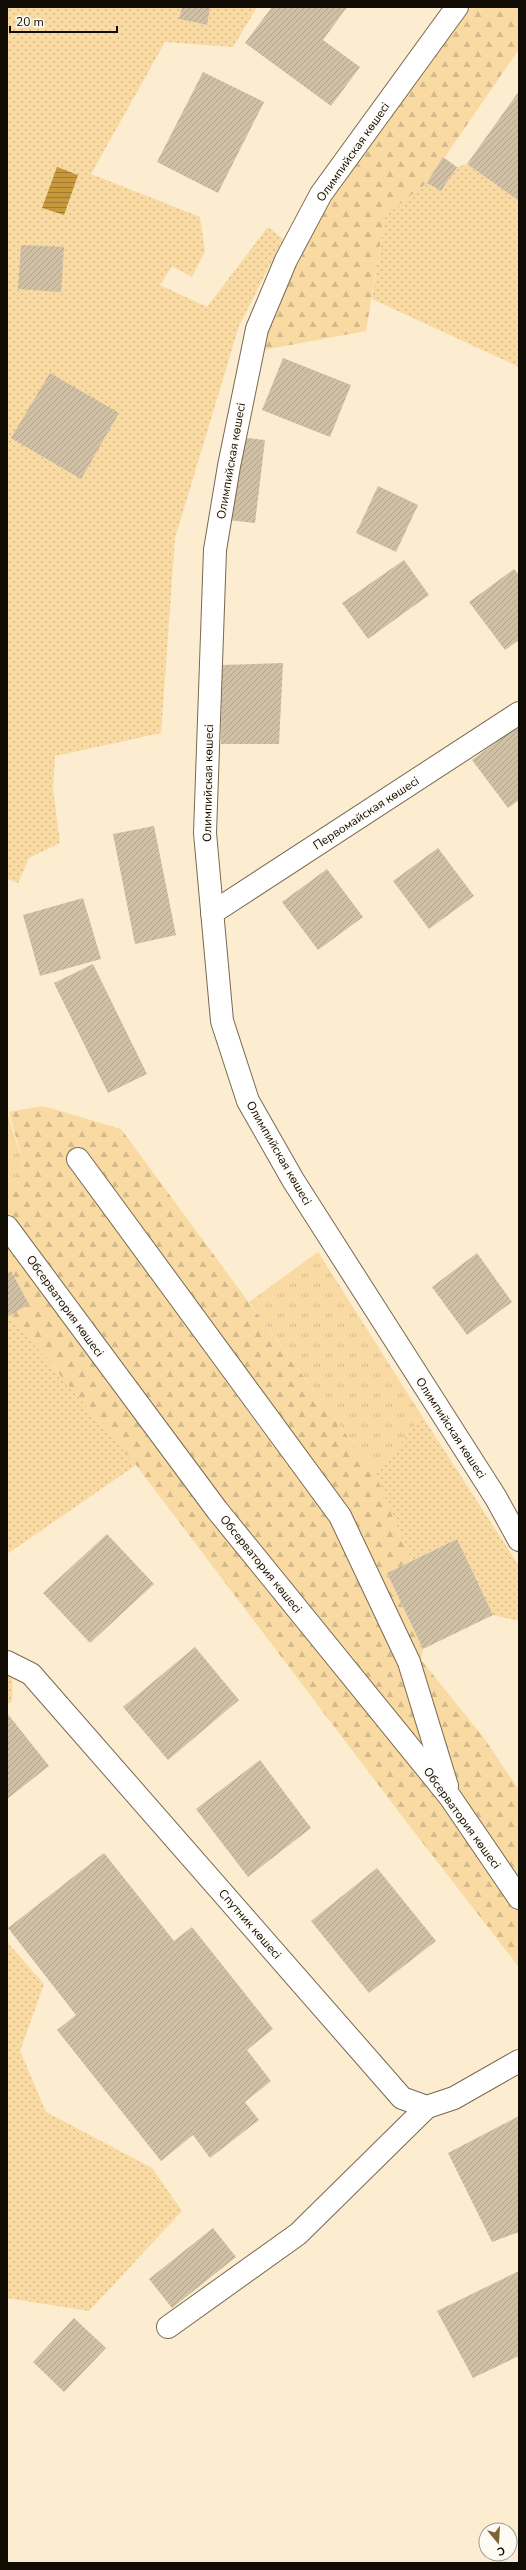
<svg xmlns="http://www.w3.org/2000/svg" width="526" height="2570" viewBox="0 0 526 2570" font-family="'Nunito Sans',sans-serif">
	<style>
		.grass { fill: url(#grass-tufts) }
		.forest { fill: url(#forest-firs) }
		.garden { fill: url(#garden-dots) }
		.water { fill: url(#water-rules) }
		.building { fill: url(#building-hatch) }
		.lines { fill: none; stroke-linecap: round; stroke-linejoin: round }
		.minor-casing { stroke: #786a51; stroke-width: 24 }
		.minor { stroke: #fff; stroke-width: 22 }
		.labels { text-anchor: middle; dominant-baseline: central; stroke-width: 3; stroke-linejoin: round; paint-order: stroke }
		.street-label { font-size: 12px; fill: #100b03; stroke: #fefbf5 }
	</style>
	<defs>
		<pattern id="grass-tufts" width="24" height="20" patternUnits="userSpaceOnUse"><rect width="24" height="20" fill="#f8daa2"/><path d="M3 7l-1-3M5 7V3M7 7l1-3M15 17l-1-3M17 17v-4M19 17l1-3" fill="none" stroke="#d4ba8a"/></pattern>
		<pattern id="forest-firs" width="22" height="20" patternUnits="userSpaceOnUse"><rect width="22" height="20" fill="#f8daa2"/><path d="M5 1l3.5 6h-7zM16 11l3.5 6h-7z" fill="#d4ba8a"/></pattern>
		<pattern id="garden-dots" width="8" height="8" patternUnits="userSpaceOnUse"><rect width="8" height="8" fill="#f8daa2"/><path d="M2 2h.1M6 6h.1" fill="none" stroke="#d4ba8a" stroke-width="1.8" stroke-linecap="round"/></pattern>
		<pattern id="water-rules" width="6" height="5" patternUnits="userSpaceOnUse"><rect width="6" height="5" fill="#c6983a"/><path d="M0 2.5h6" fill="none" stroke="#9f7a2f"/></pattern>
		<pattern id="building-hatch" width="6" height="6" patternUnits="userSpaceOnUse"><rect width="6" height="6" fill="#d0c0a5"/><path d="M-1 1l2-2M0 6l6-6M5 7l2-2" fill="none" stroke="#b2a48c"/></pattern>
	</defs>
	<rect width="100%" height="100%" fill="#fcecd0"/>
	<!-- grass -->
	<g class="grass">
		<polygon points="7,1112 25,1170 7,1184"/>
		<polygon points="318,1252 422,1416 376,1475 249,1302"/>
	</g>
	<!-- forest -->
	<g class="forest">
		<polygon points="468,7 519,7 519,49 427,183 385,216 366,331 263,350 267,325 332,196"/>
		<polygon points="43,1106 121,1129 376,1475 411,1561 387,1573 423,1649 421,1660 484,1738 519,1790 519,1967 408,1824 136,1465 9,1315 29,1304 11,1271 7,1273 7,1184 25,1170 9,1112"/>
	</g>
	<!-- garden -->
	<g class="garden">
		<polygon points="7,7 182,7 179,19 206,25 210,7 257,7 233,47 165,42 91,174 200,217 205,251 192,277 172,266 160,285 207,307 268,227 283,239 239,326 175,538 161,733 55,756 53,789 60,843 29,858 18,883 7,879"/>
		<polygon points="467,164 519,201 519,367 372,299 385,216 427,183 441,191 457,167"/>
		<polygon points="9,1315 136,1465 7,1554 7,1317"/>
		<polygon points="422,1416 519,1566 519,1621 493,1615 457,1539 411,1561 376,1475"/>
		<polygon points="7,1662 13,1662 12,1701 7,1705"/>
		<polygon points="7,1942 44,1984 20,2051 46,2112 152,2168 182,2211 89,2311 7,2298"/>
	</g>
	<!-- water -->
	<polygon class="water" points="57,167 78,175 64,215 42,208"/>
	<!-- building -->
	<g class="building">
		<polygon points="182,7 210,7 207,25 179,19"/>
		<polygon points="272,7 347,7 323,40 360,67 331,106 245,43"/>
		<polygon points="203,72 264,102 218,193 157,162"/>
		<polygon points="519,91 519,201 467,164"/>
		<polygon points="443,157 457,167 441,191 427,183"/>
		<polygon points="21,245 64,247 61,292 18,289"/>
		<polygon points="283,358 351,385 330,437 262,410"/>
		<polygon points="50,373 119,413 81,479 11,438"/>
		<polygon points="238,437 265,440 255,523 228,520"/>
		<polygon points="378,486 418,505 396,552 356,533"/>
		<polygon points="404,560 429,595 368,639 342,603"/>
		<polygon points="514,569 519,575 519,640 505,650 469,602"/>
		<polygon points="283,663 279,744 221,744 222,665"/>
		<polygon points="517,727 519,730 519,800 508,808 472,760"/>
		<polygon points="154,826 176,935 135,944 113,834"/>
		<polygon points="438,848 474,896 429,929 393,881"/>
		<polygon points="327,869 363,917 318,950 282,902"/>
		<polygon points="83,898 101,959 40,976 23,915"/>
		<polygon points="93,964 147,1074 108,1093 54,983"/>
		<polygon points="477,1253 512,1302 467,1335 432,1287"/>
		<polygon points="11,1271 29,1304 7,1317 7,1273"/>
		<polygon points="107,1534 154,1584 90,1643 43,1593"/>
		<polygon points="457,1539 493,1615 423,1649 387,1573"/>
		<polygon points="195,1647 239,1700 168,1760 123,1707"/>
		<polygon points="7,1713 49,1766 7,1799"/>
		<polygon points="260,1760 311,1828 248,1877 196,1809"/>
		<polygon points="104,1853 174,1941 192,1927 273,2029 247,2050 271,2081 245,2102 259,2120 210,2158 193,2135 161,2161 57,2030 76,2015 8,1928"/>
		<polygon points="377,1868 436,1941 369,1993 311,1921"/>
		<polygon points="519,2116 519,2232 492,2242 448,2153"/>
		<polygon points="213,2228 236,2257 172,2308 149,2279"/>
		<polygon points="519,2271 519,2356 473,2378 437,2311"/>
		<polygon points="74,2318 106,2348 64,2392 33,2362"/>
	</g>
	<g class="lines">
		<defs>
			<g id="minor">
				<polyline points="457,7 321,194 286,260 257,329 229,466 215,550 205,833 222,1021 248,1101 293,1180 496,1498 519,1540"/>
				<polyline points="212,913 519,713"/>
				<polyline points="78,1159 340,1516 409,1662 447,1786"/>
				<polyline points="7,1227 217,1510 450,1797 519,1898"/>
				<polyline points="7,1662 31,1674 402,2098 427,2107 454,2098 519,2061"/>
				<polyline points="168,2327 298,2234 427,2107"/>
			</g>
		</defs>
		<!-- minor casing -->
		<use href="#minor" class="minor-casing"/>
		<!-- minor -->
		<use href="#minor" class="minor"/>
	</g>
	<g class="labels">
		<!-- street labels -->
		<g class="street-label">
			<text transform="translate(353 152) rotate(-55)">Олимпийская көшесі</text>
			<text transform="translate(231 461) rotate(-80)">Олимпийская көшесі</text>
			<text transform="translate(208 783) rotate(-89)">Олимпийская көшесі</text>
			<text transform="translate(366 813) rotate(-33)">Первомайская көшесі</text>
			<text transform="translate(279 1153) rotate(60)">Олимпийская көшесі</text>
			<text transform="translate(65 1306) rotate(54)">Обсерватория көшесі</text>
			<text transform="translate(451 1428) rotate(57)">Олимпийская көшесі</text>
			<text transform="translate(261 1564) rotate(51)">Обсерватория көшесі</text>
			<text transform="translate(462 1818) rotate(54)">Обсерватория көшесі</text>
			<text transform="translate(250 1924) rotate(49)">Спутник көшесі</text>
		</g>
	</g>
	<!-- border -->
	<rect width="526" height="2570" fill="none" stroke="#100b03" stroke-width="16"/>
	<!-- north arrow -->
	<g transform="translate(498 2542) rotate(162)"><circle r="19" fill="#fefbf5" stroke="#9f9b94"/>
	<path d="M0-3L7 15L0 10L-7 15Z" fill="#7d6435"/>
	<text y="-6" font-size="11" font-weight="bold" text-anchor="middle" fill="#100b03">С</text>
	</g>
	<!-- scale -->
	<path d="M10 26v6h107v-6" fill="none" stroke="#100b03" stroke-width="2"/>
	<text x="16" y="26" font-size="12" fill="#100b03" stroke="#fefbf5" stroke-width="3" paint-order="stroke">20 m</text>
</svg>
